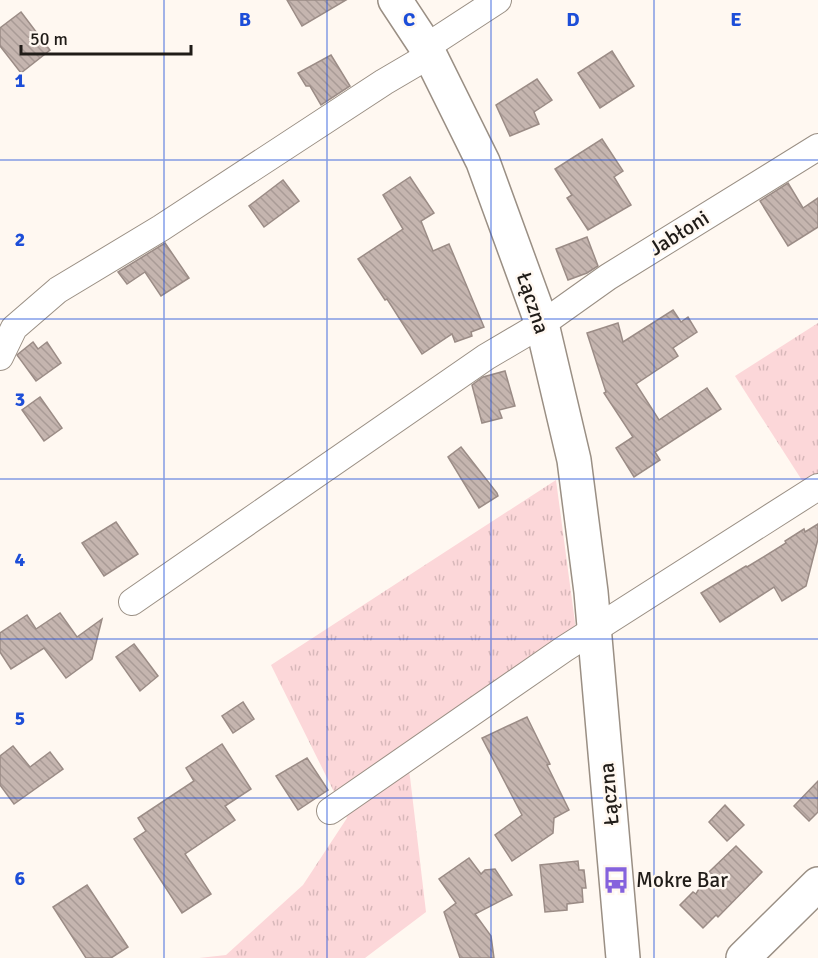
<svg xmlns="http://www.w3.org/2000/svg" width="818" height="958" viewBox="0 0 818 958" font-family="Signika,sans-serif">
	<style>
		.grass { fill: url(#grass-tufts) }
		.building { fill: url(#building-back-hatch); stroke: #9b8c86; stroke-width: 1.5 }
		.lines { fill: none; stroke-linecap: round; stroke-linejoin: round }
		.street-casing { stroke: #9a8f84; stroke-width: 28 }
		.secondary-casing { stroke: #9a8f84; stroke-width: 36 }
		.street { stroke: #fff; stroke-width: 26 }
		.secondary { stroke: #fff; stroke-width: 33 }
		.grid { fill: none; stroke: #1d4ed8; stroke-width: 1.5; stroke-opacity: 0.55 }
		.labels { text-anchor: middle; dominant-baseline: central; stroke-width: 5; stroke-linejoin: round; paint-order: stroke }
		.street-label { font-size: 21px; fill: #201c18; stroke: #fff8f1 }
		.poi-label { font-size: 21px; fill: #201c18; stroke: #fff8f1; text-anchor: start }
		.grid-label { font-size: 20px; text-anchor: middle; font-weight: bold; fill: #1d4ed8; stroke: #fff8f1; stroke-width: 5; stroke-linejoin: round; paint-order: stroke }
	</style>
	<defs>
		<pattern id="grass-tufts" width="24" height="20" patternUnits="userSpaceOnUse" patternTransform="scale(1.5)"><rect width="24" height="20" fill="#fcd7d9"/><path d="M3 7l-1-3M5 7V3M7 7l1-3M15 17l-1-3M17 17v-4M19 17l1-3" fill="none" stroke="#d8b8ba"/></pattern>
		<pattern id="building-back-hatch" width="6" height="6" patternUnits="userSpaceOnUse" patternTransform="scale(1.5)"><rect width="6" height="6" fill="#c5b5af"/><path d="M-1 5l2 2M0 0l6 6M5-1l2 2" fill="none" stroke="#a99b96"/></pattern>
	</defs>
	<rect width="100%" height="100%" fill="#fff8f1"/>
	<!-- grass -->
	<g class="grass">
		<polygon points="818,323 818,476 805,485 735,376"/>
		<polygon points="556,480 576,630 404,746 410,777 426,912 365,958 199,958 226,955 303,885 347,818 271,665"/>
	</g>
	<!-- building -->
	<g class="building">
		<polygon points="287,0 346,0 302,26"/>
		<polygon points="21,12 50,50 21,73 0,46 0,28"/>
		<polygon points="612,51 634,86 600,108 578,73"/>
		<polygon points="331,55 350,86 321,105 310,86 306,86 298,73"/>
		<polygon points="537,79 552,100 534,112 539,124 510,136 496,105"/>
		<polygon points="602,139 623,171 614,177 631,205 588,230 567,198 572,195 555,169"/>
		<polygon points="410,177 434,213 421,221 433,251 449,244 484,327 471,332 472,336 455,342 452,334 422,354 387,299 385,300 358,259 403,229 383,195"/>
		<polygon points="283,180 299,201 264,227 249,206"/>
		<polygon points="788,183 803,208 818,198 818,227 788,246 760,201"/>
		<polygon points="587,237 598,266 587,273 568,280 556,249"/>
		<polygon points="165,243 189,278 161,296 145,272 127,284 118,272"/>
		<polygon points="673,310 681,322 688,317 697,332 673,348 678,356 636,384 659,420 707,388 721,409 655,452 660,460 634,477 616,448 633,437 604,393 606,392 587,333 618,323 623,342"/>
		<polygon points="33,342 38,349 47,342 61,363 36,381 17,355"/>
		<polygon points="505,371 515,406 499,410 502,418 482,423 472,385 483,377"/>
		<polygon points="40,397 62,428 44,441 22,410"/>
		<polygon points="461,447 497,493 498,496 479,508 448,457"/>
		<polygon points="116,522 138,554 104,576 82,543"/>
		<polygon points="818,524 818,539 806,586 782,601 774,587 720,622 701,593 746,566 747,567 786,543 785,541 804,529 805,532"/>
		<polygon points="60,613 77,637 102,619 92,659 66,678 44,648 11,669 0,652 0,633 27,615 36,629"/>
		<polygon points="134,644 158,676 140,691 116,657"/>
		<polygon points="243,702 254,719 233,733 222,716"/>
		<polygon points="527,717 550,764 547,765 569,810 554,818 553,833 512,861 495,835 522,815 482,738"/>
		<polygon points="222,744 251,789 225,806 235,820 185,854 211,894 182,913 134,839 146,831 138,818 194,781 186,768"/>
		<polygon points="13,746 30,767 50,752 63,769 14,804 0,785 0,756"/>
		<polygon points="307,758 328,790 298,810 276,776"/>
		<polygon points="818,781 818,812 809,821 794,806"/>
		<polygon points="725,805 744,825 727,841 709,822"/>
		<polygon points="736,846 762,872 718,917 716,915 703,928 680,905 693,892 696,894 709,872"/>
		<polygon points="469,858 481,874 485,870 495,869 512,895 475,914 491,936 494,958 460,958 444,912 456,903 439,879"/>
		<polygon points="578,861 579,870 584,870 586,888 582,888 583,902 567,904 567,910 545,912 540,865"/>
		<polygon points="87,885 128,947 111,958 86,958 53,907"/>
	</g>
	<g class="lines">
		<defs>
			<g id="street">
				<polyline points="426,47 498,0"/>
				<polyline points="0,357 14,328 58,290 161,228 384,82 430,55"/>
				<polyline points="132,602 486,357 542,324 608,277 818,147"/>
				<polyline points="330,811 564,649 818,487"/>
			</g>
			<g id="secondary">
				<polyline points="395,0 426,47 483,162 542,324 574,460 591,592 623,958"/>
				<polyline points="743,958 818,884"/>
			</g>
		</defs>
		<!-- street casing -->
		<use href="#street" class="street-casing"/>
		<!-- secondary casing -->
		<use href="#secondary" class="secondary-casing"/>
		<!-- street -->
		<use href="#street" class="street"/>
		<!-- secondary -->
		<use href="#secondary" class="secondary"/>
	</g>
	<!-- grid -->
	<path class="grid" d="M164,0v958M327,0v958M491,0v958M654,0v958M0,160h818M0,319h818M0,479h818M0,639h818M0,798h818"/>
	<!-- icons -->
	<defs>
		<symbol id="bus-bare" viewBox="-9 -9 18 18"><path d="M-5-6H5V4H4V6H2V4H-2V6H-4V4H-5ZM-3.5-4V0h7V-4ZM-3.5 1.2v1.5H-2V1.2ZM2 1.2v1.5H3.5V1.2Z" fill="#8562dd" stroke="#fff8f1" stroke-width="2.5" paint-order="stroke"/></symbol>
	</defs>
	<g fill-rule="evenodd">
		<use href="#bus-bare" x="597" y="861" width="38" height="38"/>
	</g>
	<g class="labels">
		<!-- street labels -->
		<g class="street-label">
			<text transform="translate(679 233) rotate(-32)">Jabłoni</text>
			<text transform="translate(533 303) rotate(72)">Łączna</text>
			<text transform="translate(609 794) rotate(-95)">Łączna</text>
		</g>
		<!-- poi labels -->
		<g class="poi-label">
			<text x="636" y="880">Mokre Bar</text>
		</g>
	</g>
	<g class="grid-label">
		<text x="245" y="26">B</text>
		<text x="409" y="26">C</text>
		<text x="573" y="26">D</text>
		<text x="736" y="26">E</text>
		<text x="20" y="87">1</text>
		<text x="20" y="246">2</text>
		<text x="20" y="406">3</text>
		<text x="20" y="566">4</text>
		<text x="20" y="725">5</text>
		<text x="20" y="885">6</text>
	</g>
	<!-- scale -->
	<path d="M21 45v9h170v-9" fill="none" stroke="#201c18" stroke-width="3"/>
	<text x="30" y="45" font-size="18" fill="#201c18" stroke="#fff8f1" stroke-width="4.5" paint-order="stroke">50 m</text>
</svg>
